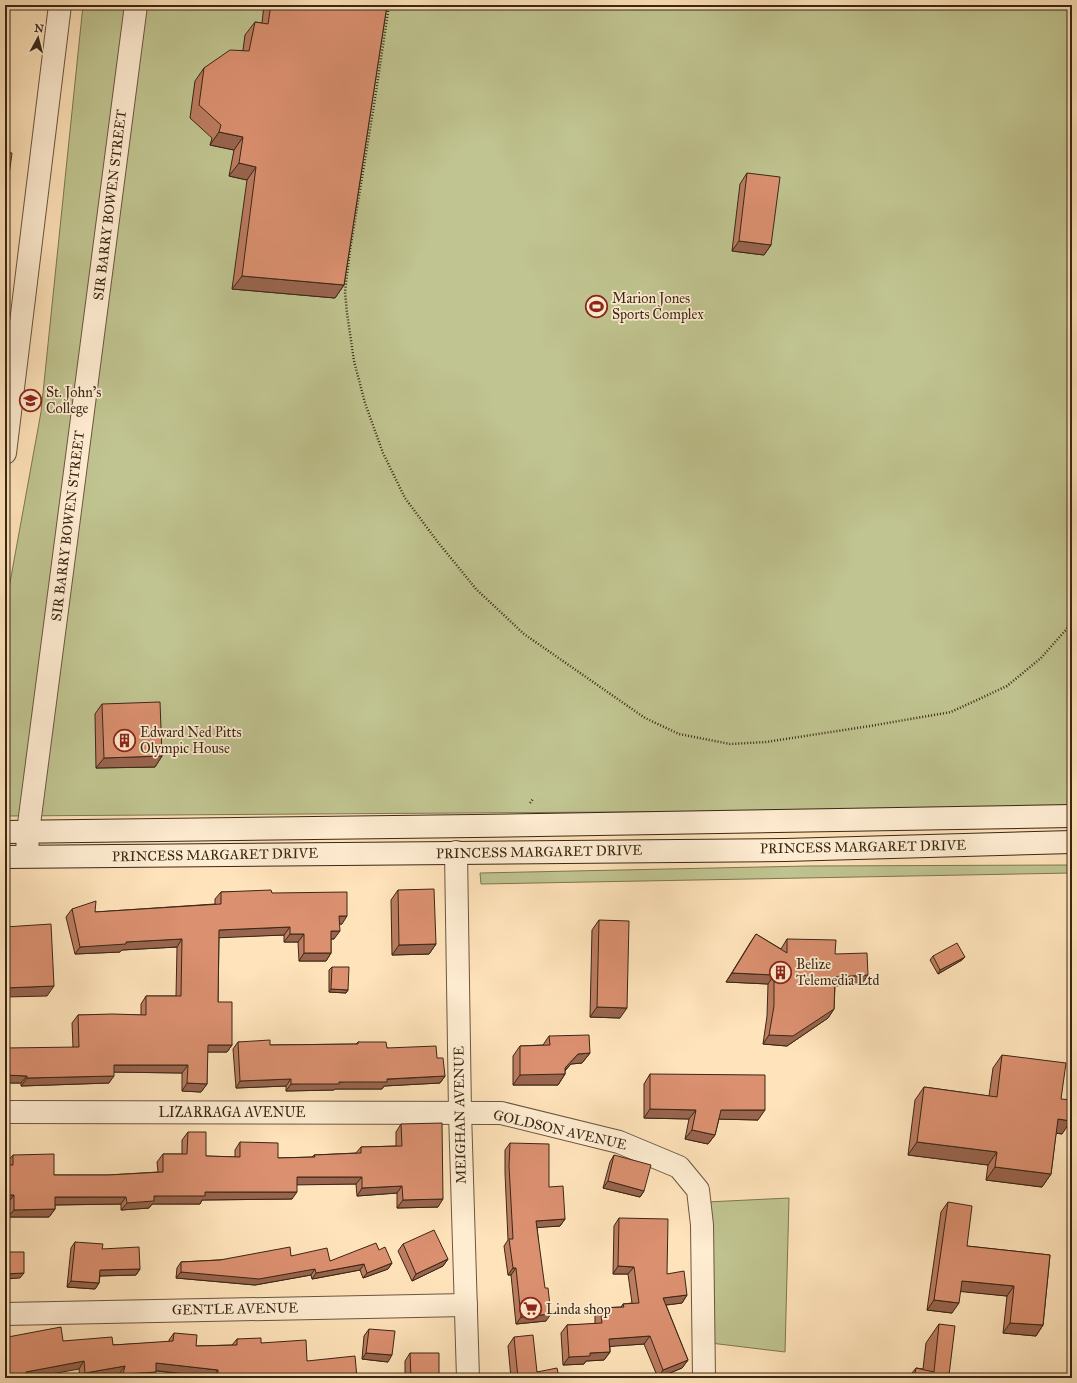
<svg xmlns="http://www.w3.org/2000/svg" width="1077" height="1383" viewBox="0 0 1077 1383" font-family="'IM FELL Great Primer',serif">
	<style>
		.green { fill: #c0c490; stroke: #7d7653 }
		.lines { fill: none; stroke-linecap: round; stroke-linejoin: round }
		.minor-casing { stroke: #6b563f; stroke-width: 24 }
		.secondary-casing { stroke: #3a2716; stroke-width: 24 }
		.path { stroke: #3a2716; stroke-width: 2.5; stroke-dasharray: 1 2; stroke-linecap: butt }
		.minor { stroke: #ffedd2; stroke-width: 22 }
		.secondary { stroke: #ffedd2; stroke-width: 22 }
		.wall { fill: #bc7c60; stroke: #3a2716 }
		.shaded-wall { fill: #99654e; stroke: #3a2716 }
		.building { fill: #db9070; stroke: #3a2716 }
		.labels { text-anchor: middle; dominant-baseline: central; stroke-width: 3.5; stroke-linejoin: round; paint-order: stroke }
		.street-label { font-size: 14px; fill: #3a2716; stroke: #ffedd2 }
		.poi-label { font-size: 14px; fill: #3a2716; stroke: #ffedd2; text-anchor: start }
	</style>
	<rect width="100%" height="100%" fill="#ffe3ba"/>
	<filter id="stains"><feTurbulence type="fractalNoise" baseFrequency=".005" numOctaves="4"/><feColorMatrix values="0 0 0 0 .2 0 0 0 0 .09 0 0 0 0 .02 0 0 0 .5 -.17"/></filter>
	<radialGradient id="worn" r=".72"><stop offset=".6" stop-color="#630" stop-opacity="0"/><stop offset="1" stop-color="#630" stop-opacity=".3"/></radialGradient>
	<!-- green -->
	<g class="green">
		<polygon points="83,5 1072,5 1072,809 5,816 5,610 41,412"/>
		<polygon points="1072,865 1072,873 481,884 480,873 808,866"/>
		<polygon points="789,1198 785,1352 702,1342 707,1202"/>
	</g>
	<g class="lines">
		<defs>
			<g id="minor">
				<polyline points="5,453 60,5"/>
				<polyline points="456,852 460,1112 468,1378"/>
				<polyline points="27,856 28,832 136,5"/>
				<polyline points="5,1112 501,1113 619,1142 679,1167 698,1190 702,1225 704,1378"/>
				<polyline points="5,1314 466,1305"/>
			</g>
			<g id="secondary">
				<polyline points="5,832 474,826 1072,816"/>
				<polyline points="5,857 785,850 1072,842"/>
			</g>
		</defs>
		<!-- minor casing -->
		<use href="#minor" class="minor-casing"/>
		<!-- secondary casing -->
		<use href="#secondary" class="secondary-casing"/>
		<!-- path -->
		<g class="path">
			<polyline points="389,5 374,105 350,250 345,292 347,313 354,361 365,403 383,453 405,498 437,541 476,589 524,634 645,718 679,734 730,744 766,742 870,726 951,712 1007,686 1041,658 1072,623"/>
			<polyline points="530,803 533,799"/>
		</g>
		<!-- minor -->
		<use href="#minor" class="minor"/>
		<!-- secondary -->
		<use href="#secondary" class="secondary"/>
	</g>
	<!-- wall -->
	<g class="wall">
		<polygon points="264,5 387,5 344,285 335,298 232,289 247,180 229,176 234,150 210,145 212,138 190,118 195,81 204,68 243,50 245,35 255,22 262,23"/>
		<polygon points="747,173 771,245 764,255 732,251 740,184"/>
		<polygon points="102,704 162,756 155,767 96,768 95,714"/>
		<polygon points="398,890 436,944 429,954 392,955 391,900"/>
		<polygon points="221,892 272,893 342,924 339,924 334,939 331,939 331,953 326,961 299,961 298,942 284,942 284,935 219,937 218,1002 232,1045 227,1052 207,1052 207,1084 201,1092 182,1091 182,1073 114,1072 109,1083 21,1086 21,1083 5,1083 73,1047 72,1023 78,1015 141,1015 141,1004 146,996 176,996 177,947 122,950 120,952 75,954 66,917 72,909 95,912 215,904 215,899"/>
		<polygon points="599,920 620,1018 590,1017 592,930"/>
		<polygon points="756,934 781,949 787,939 835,954 862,984 835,986 834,1009 828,1018 787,1046 763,1044 767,1016 768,984 726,982 750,943"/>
		<polygon points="933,956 965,957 962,960 938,974 930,960"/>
		<polygon points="332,967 348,990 346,993 329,992 329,970"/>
		<polygon points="549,1036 590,1053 582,1063 571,1064 565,1071 565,1074 558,1085 513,1085 513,1056 520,1046 543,1045"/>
		<polygon points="238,1042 270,1045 356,1044 358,1042 437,1058 445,1076 440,1083 384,1086 382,1089 335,1089 334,1090 286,1091 286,1086 236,1088 233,1049"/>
		<polygon points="1002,1055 1061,1099 1062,1134 1056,1133 1051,1174 1042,1187 986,1180 988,1165 908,1155 915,1100 924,1087 989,1096 993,1068"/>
		<polygon points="650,1074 758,1120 719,1119 715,1135 708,1144 685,1139 689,1119 644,1118 644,1084"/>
		<polygon points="401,1124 438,1207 397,1208 397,1193 357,1196 356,1184 297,1184 292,1199 202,1200 200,1204 152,1204 149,1208 121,1210 121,1204 55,1205 55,1209 49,1217 8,1217 8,1203 5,1203 5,1165 7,1165 7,1162 13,1155 54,1175 108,1175 158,1172 157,1162 163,1154 182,1154 182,1140 188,1132 206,1156 235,1157 235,1150 240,1142 278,1158 312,1157 314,1155 356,1153 361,1147 396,1146 396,1132"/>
		<polygon points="510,1143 549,1187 565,1219 560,1226 537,1227 546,1321 516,1324 511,1275 508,1275 504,1246 508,1240 505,1173 505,1150"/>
		<polygon points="614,1155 644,1191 640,1197 603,1188 610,1162"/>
		<polygon points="948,1202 967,1246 1050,1255 1043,1325 1036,1336 1003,1333 1007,1296 960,1291 952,1313 927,1310 941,1212"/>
		<polygon points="619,1218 667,1274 687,1295 682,1303 666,1305 688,1360 682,1368 658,1378 644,1344 610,1346 610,1352 604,1360 586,1361 584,1364 563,1365 561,1333 567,1325 595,1324 595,1316 600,1308 621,1307 623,1304 632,1303 628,1274 613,1274 614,1226"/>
		<polygon points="75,1242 140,1269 136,1275 100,1276 99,1283 95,1289 67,1287 71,1248"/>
		<polygon points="403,1244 448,1259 443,1266 412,1281 398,1251"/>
		<polygon points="379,1250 392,1263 388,1269 363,1278 360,1270 312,1279 311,1275 255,1285 176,1278 177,1268 181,1262 291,1256 330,1261"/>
		<polygon points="939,1324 949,1375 963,1378 908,1378 916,1368 923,1369 926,1343"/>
		<polygon points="369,1329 388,1362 362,1359 364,1336"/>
		<polygon points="174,1333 196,1346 232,1345 237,1339 261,1343 307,1361 357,1378 213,1378 213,1377 156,1371 152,1378 119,1378 119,1374 96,1378 80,1378 79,1369 8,1337 113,1345 169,1342 169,1340"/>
		<polygon points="514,1337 537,1372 559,1378 511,1378 508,1346"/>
		<polygon points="410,1353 439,1377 447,1378 405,1378 405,1361"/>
	</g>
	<!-- shaded-wall -->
	<g class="shaded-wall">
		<polygon points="219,132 243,137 234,150 210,145"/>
		<polygon points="239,163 256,167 247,180 229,176"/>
		<polygon points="739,241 771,245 764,255 732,251"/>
		<polygon points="242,276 344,285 335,298 232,289"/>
		<polygon points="162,756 155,767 96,768 104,758"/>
		<polygon points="339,916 347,916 342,924 334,924"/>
		<polygon points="290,927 284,935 214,938 219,930"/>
		<polygon points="331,931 340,931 334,939 326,939"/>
		<polygon points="290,934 304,934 298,942 284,942"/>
		<polygon points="182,939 177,947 122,950 120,952 75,954 80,947 126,942"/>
		<polygon points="436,944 429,954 392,955 399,945"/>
		<polygon points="304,953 331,953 326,961 299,961"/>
		<polygon points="965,957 962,960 938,974 940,970"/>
		<polygon points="732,973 774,975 768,984 726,982"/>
		<polygon points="868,975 862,984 829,986 835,977"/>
		<polygon points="54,986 47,996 5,997 5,988"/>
		<polygon points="331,989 348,990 346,993 329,992"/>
		<polygon points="597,1007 627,1008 620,1018 590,1017"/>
		<polygon points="834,1009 828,1018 787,1046 763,1044 769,1035"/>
		<polygon points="208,1045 232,1045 227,1052 202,1052"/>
		<polygon points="590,1053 582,1063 571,1064 561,1074 565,1074 558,1085 513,1085 520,1075 565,1068 578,1054"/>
		<polygon points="114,1065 188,1065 182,1073 109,1072"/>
		<polygon points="5,1075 27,1076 21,1083 5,1083"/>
		<polygon points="114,1076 109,1083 21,1086 27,1078"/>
		<polygon points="445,1076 440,1083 384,1086 382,1089 335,1089 334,1090 286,1091 291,1084 339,1082"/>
		<polygon points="291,1079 286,1086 236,1088 240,1081"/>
		<polygon points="187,1083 207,1084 201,1092 182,1091"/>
		<polygon points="650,1109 696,1110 689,1119 644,1118"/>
		<polygon points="721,1110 765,1110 758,1120 714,1119"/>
		<polygon points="1058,1119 1071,1121 1062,1134 1049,1132"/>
		<polygon points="692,1130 715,1135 708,1144 685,1139"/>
		<polygon points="917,1142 997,1152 988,1165 908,1155"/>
		<polygon points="995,1167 1051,1174 1042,1187 986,1180"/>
		<polygon points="297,1177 362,1177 356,1184 291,1185"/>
		<polygon points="608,1181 644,1191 640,1197 603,1188"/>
		<polygon points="402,1186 397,1193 357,1196 362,1188"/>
		<polygon points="205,1192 297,1192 292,1199 202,1200 200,1204 152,1204 149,1208 121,1210 127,1203 154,1196"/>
		<polygon points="5,1195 14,1195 8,1203 5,1203"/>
		<polygon points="55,1197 126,1197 121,1204 49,1205"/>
		<polygon points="443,1199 438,1207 397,1208 403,1200"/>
		<polygon points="55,1209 49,1217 8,1217 14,1210"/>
		<polygon points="565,1219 560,1226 532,1228 536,1221"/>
		<polygon points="448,1259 443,1266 412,1281 416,1274"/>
		<polygon points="392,1263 388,1269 363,1278 367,1273"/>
		<polygon points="364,1264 360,1270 312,1279 316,1273"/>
		<polygon points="618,1266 634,1267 628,1274 613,1274"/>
		<polygon points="513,1268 516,1268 511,1275 508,1275"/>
		<polygon points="140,1269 136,1275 96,1276 100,1270"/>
		<polygon points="315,1269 311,1275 255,1285 176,1278 181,1272"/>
		<polygon points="24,1273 20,1278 5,1279 5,1274"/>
		<polygon points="71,1281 99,1283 95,1289 67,1287"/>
		<polygon points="962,1281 1014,1286 1007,1296 955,1291"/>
		<polygon points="687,1295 682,1303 658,1306 663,1298"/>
		<polygon points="934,1300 959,1303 952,1313 927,1310"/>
		<polygon points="551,1314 546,1321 516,1324 521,1317"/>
		<polygon points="1010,1323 1043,1325 1036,1336 1003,1333"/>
		<polygon points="650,1336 644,1344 603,1347 609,1339"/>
		<polygon points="610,1352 604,1360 586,1361 584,1364 563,1365 569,1357 590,1353"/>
		<polygon points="366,1353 392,1355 388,1362 362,1359"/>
		<polygon points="688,1360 682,1368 658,1378 663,1370"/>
		<polygon points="84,1361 79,1369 29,1378 21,1378 26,1372"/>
		<polygon points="156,1363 218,1370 213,1377 150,1370"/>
		<polygon points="125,1366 119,1374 96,1378 82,1378 85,1373"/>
		<polygon points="156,1372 152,1378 121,1378 123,1374"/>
	</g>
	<!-- building -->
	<g class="building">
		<polygon points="271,5 387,5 344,285 242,276 256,167 239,163 243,137 219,132 221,125 199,105 204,68 230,50 249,51 255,22 268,24"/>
		<polygon points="5,152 12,153 5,205"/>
		<polygon points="747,173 780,177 771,245 739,241"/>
		<polygon points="160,702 162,756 104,758 102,704"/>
		<polygon points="434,889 436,944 399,945 398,890"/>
		<polygon points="271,890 272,893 347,892 347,916 339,916 340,931 331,931 331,953 304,953 304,934 290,934 290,927 219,930 218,1002 232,1002 232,1045 208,1045 207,1084 187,1083 188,1065 114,1065 114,1076 27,1078 27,1076 5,1075 5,1048 79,1047 78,1015 112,1014 146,1015 146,996 181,996 182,939 126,942 126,944 80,947 72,909 96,901 95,912 221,904 221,892"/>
		<polygon points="599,920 629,921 627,1008 597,1007"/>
		<polygon points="51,924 54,986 5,988 5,927"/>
		<polygon points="756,934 787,953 787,939 836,940 835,954 867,953 868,975 835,977 834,1009 793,1036 769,1035 774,1006 774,975 732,973"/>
		<polygon points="957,943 965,957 940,970 933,956"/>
		<polygon points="332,967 349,967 348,990 331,989"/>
		<polygon points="589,1035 590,1053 578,1054 565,1068 565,1074 520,1075 520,1046 550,1045 549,1036"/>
		<polygon points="270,1040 270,1045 358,1044 358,1042 386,1042 387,1048 436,1046 437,1058 443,1058 445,1076 387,1079 387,1082 339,1082 339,1084 291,1084 291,1079 240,1081 238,1042"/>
		<polygon points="1002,1055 1066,1063 1061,1099 1072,1100 1071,1121 1058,1119 1051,1174 995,1167 997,1152 917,1142 924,1087 997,1097"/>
		<polygon points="650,1074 765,1075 765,1110 721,1110 715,1135 692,1130 696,1110 650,1109"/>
		<polygon points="442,1123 443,1199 403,1200 402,1186 362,1188 362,1177 297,1177 297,1192 205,1192 205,1196 154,1196 154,1201 127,1203 126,1197 55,1197 55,1209 14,1210 14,1195 5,1195 5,1165 13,1165 13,1155 54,1154 54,1175 108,1175 163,1172 163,1154 187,1154 188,1132 206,1132 206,1156 240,1157 240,1142 278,1143 278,1158 315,1157 314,1155 361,1153 361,1147 402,1146 401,1124"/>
		<polygon points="510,1143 549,1144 549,1187 563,1186 565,1219 536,1221 545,1288 548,1288 551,1314 521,1317 516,1268 513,1268 509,1239 513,1239 509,1166"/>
		<polygon points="614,1155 651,1165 644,1191 608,1181"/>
		<polygon points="948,1202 972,1206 967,1246 1050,1255 1043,1325 1010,1323 1014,1286 962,1281 959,1303 934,1300"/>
		<polygon points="619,1218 668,1219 667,1274 684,1271 687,1295 663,1298 688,1360 663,1370 650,1336 609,1339 610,1352 590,1353 590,1356 569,1357 567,1325 602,1323 600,1308 624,1307 623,1304 639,1303 634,1267 618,1266"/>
		<polygon points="434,1230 448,1259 416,1274 403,1244"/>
		<polygon points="75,1242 103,1244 102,1249 139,1247 140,1269 100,1270 99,1283 71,1281"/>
		<polygon points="376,1243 379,1250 385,1247 392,1263 367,1273 364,1264 316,1273 315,1269 259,1279 181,1272 181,1262 220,1260 290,1247 291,1256 327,1248 330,1261"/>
		<polygon points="5,1252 24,1252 24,1273 5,1274"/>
		<polygon points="5,1324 9,1324 8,1337 61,1327 63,1341 112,1337 113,1345 173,1341 174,1333 197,1335 196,1346 237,1345 237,1339 261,1338 261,1343 306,1340 307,1361 355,1356 357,1378 218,1378 218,1370 156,1363 156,1372 123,1374 125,1366 85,1373 84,1361 26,1372 25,1378 5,1378"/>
		<polygon points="939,1324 955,1326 949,1375 963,1378 914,1378 916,1368 934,1372"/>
		<polygon points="369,1329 395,1331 392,1355 366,1353"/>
		<polygon points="533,1335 537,1372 557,1368 559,1378 518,1378 514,1337"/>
		<polygon points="410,1353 439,1353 439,1377 447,1377 447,1378 411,1378"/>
	</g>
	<!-- icons -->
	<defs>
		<symbol id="stadium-ring" viewBox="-11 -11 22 22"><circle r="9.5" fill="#ffedd2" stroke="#8f2418" stroke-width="1.5"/><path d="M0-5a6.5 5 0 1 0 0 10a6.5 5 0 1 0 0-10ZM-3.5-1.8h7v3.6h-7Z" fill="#8f2418"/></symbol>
		<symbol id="school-ring" viewBox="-11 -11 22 22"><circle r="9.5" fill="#ffedd2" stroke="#8f2418" stroke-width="1.5"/><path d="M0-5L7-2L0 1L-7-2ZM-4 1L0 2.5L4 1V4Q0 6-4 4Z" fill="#8f2418"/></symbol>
		<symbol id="building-ring" viewBox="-11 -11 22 22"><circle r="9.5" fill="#ffedd2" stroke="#8f2418" stroke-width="1.5"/><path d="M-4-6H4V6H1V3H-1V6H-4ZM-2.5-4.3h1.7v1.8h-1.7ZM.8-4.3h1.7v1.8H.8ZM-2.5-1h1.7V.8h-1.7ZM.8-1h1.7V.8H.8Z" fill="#8f2418"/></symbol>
		<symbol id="supermarket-ring" viewBox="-11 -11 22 22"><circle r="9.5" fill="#ffedd2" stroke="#8f2418" stroke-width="1.5"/><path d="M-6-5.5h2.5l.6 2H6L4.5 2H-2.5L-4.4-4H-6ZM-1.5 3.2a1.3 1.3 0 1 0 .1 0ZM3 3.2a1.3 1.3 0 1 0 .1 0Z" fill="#8f2418"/></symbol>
	</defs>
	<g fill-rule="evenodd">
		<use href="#stadium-ring" x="584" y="294" width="25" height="25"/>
		<use href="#school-ring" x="18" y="388" width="25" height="25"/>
		<use href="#building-ring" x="112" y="728" width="25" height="25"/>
		<use href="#building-ring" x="768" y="960" width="25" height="25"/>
		<use href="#supermarket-ring" x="518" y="1296" width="25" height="25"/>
	</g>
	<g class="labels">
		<!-- street labels -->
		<g class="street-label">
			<text transform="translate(110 205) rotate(-83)">SIR BARRY BOWEN STREET</text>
			<text transform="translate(68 526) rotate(-83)">SIR BARRY BOWEN STREET</text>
			<text transform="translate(863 847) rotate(-1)">PRINCESS MARGARET DRIVE</text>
			<text transform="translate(539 852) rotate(-1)">PRINCESS MARGARET DRIVE</text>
			<text transform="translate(215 855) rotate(-1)">PRINCESS MARGARET DRIVE</text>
			<text x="232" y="1112">LIZARRAGA AVENUE</text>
			<text transform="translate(460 1115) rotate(-91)">MEIGHAN AVENUE</text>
			<text transform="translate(560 1130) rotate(13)">GOLDSON AVENUE</text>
			<text transform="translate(235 1309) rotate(-1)">GENTLE AVENUE</text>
		</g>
		<!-- poi labels -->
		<g class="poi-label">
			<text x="612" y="298">Marion Jones<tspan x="612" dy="16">Sports Complex</tspan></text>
			<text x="46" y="392">St. John's<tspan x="46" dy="16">College</tspan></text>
			<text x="140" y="732">Edward Ned Pitts<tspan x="140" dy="16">Olympic House</tspan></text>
			<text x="796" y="964">Belize<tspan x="796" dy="16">Telemedia Ltd</tspan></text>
			<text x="546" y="1309">Linda shop</text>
		</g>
	</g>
	<!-- margin -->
	<rect width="1077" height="1383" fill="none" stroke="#ffe3ba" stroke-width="20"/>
	<rect x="6" y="6" width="1065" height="1371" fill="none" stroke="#3a2716" stroke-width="2"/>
	<rect x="10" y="10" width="1057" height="1363" fill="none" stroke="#3a2716"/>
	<!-- north arrow -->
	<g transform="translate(38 38) rotate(7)" stroke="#ffedd2" stroke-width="3" paint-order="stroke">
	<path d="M0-3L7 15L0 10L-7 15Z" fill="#3a2716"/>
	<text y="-6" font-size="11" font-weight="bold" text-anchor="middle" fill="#3a2716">N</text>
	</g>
	<rect width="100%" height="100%" filter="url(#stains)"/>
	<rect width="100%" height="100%" fill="url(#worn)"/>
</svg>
